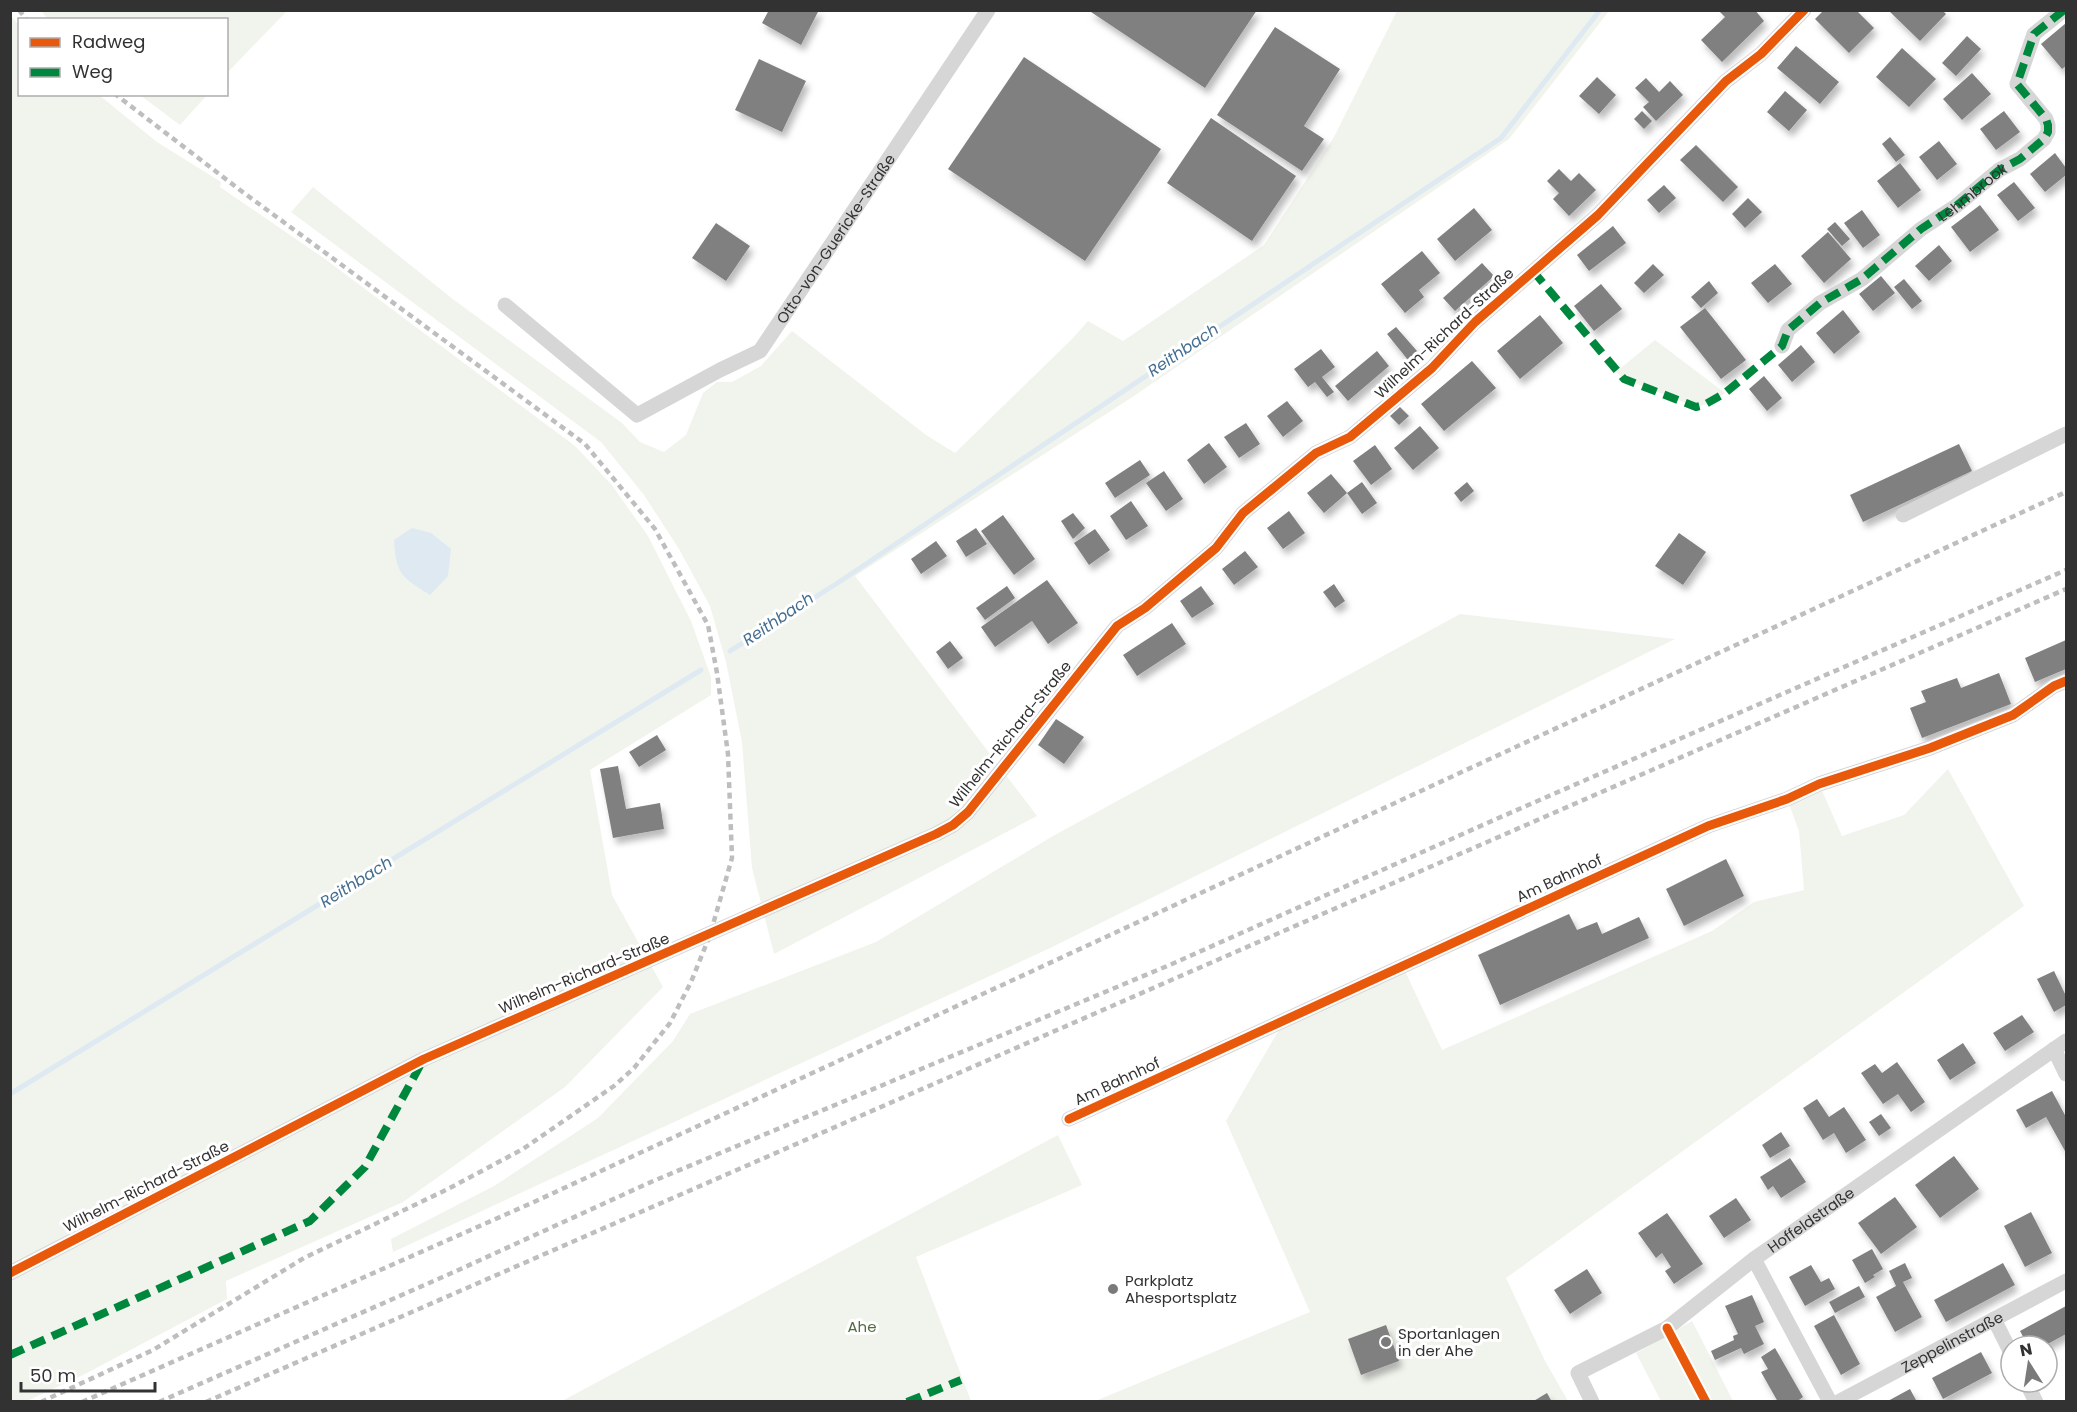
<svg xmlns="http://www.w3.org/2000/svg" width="2077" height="1412" viewBox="0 0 2077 1412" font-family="Poppins,sans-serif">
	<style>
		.green { fill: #f1f4ed }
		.water { fill: #dee9f2 }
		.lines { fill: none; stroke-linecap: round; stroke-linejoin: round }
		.stream { stroke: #dee9f2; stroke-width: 5 }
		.building { fill: #808080; filter: url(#shadow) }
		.street { stroke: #d6d6d6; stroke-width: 15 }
		.rail { stroke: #bebebe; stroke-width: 4.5; stroke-dasharray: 6 4.5; stroke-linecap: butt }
		.quiet { stroke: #00873e; stroke-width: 8; stroke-dasharray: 15 8; stroke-linecap: butt }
		.cycleway-casing { stroke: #fff; stroke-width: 13 }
		.cycleway { stroke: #e8590c; stroke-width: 9 }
		.poi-dot { fill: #7a7a7a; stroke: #fff; stroke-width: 2 }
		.labels { text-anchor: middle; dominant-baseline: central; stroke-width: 6; stroke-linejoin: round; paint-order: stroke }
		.street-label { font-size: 15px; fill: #323232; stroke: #fff }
		.poi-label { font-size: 15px; fill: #323232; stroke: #fff; text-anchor: start }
		.park-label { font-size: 15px; fill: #536c42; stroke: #fff }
		.water-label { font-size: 16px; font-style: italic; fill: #446e91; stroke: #fff }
	</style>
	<defs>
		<filter id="shadow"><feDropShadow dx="3.5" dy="6" stdDeviation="3" flood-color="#0004"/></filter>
	</defs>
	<rect width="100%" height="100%" fill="#fff"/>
	<!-- green -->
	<g class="green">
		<polygon points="41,11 287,11 227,73 226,20 49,20"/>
		<polygon points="1397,11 1609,11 1509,139 1134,396 855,576 1037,816 774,954 752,868 742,742 726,662 710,606 679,549 644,495 601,442 291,212 313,187 454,300 622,423 640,442 664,452 686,435 703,393 717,382 732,382 761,366 792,331 926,435 955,453 1072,339 1088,321 1123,341 1264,245 1334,137"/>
		<polygon points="10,15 19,25 20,94 99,95 157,142 221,182 220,187 325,259 575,446 611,484 648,536 691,621 711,677 711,695 590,770 612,895 663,987 565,1087 403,1202 226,1281 227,1299 83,1375 25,1402 10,1401"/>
		<polygon points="140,95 207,95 180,125"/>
		<polygon points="1655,340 1725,393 1713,402 1696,407 1624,379 1616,372"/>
		<polygon points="1460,614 1675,639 1048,949 393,1252 391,1239 494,1186 598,1118 673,1041 690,1014 876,942 1053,836"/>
		<polygon points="1948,769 2024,906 1506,1278 1545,1361 1568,1401 1093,1402 1310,1312 1226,1121 1280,1028 1405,971 1442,1050 1712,931 1754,902 1804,890 1799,831 1787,799 1819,784 1842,836 1904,815"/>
		<polygon points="1058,1135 1082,1185 916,1257 971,1401 562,1401"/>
		<polygon points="1692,1321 1733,1401 1661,1401 1636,1353"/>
	</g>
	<!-- water -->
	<path class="water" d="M412,528l19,5 20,16 -3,27 -18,19c-28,-18 -34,-20 -36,-55z"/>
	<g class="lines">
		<!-- stream -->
		<g class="stream">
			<polyline points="730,651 836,584 1501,138 1600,10"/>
			<polyline points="10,1094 701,670"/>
		</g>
	</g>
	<!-- building -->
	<g class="building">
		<polygon points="769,10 789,11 819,10 801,45 762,23"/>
		<polygon points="1088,10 1257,10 1205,88"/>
		<polygon points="1718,10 1755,10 1764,21 1722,62 1701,40 1725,17"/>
		<polygon points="1824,10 1856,10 1874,28 1849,53 1815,19"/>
		<polygon points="1888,10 1942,10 1946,14 1920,41"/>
		<polygon points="2066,23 2066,66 2062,69 2041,44"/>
		<polygon points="1275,27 1340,69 1304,126 1324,139 1302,171 1217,115"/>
		<polygon points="1967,36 1981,49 1956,76 1942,63"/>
		<polygon points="1796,46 1839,82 1820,104 1777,68"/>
		<polygon points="1902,48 1936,79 1909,107 1876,77"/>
		<polygon points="1024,57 1161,149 1085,261 948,169"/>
		<polygon points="759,59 806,81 782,132 735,110"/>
		<polygon points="1972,73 1991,94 1962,120 1943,99"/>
		<polygon points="1597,77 1616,95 1599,114 1579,96"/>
		<polygon points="1646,78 1659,92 1670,81 1683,95 1656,121 1643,107 1649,102 1635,88"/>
		<polygon points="1785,91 1807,110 1789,131 1767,112"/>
		<polygon points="1642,111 1652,121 1644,129 1634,119"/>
		<polygon points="2004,111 2020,132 1996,150 1980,129"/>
		<polygon points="1211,118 1296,176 1252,241 1167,183"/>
		<polygon points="1890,137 1905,155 1896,162 1882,144"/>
		<polygon points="1939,141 1957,164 1937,180 1919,157"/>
		<polygon points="1696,145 1738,187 1723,202 1680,160"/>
		<polygon points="2055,153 2066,168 2066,175 2045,192 2030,174"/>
		<polygon points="1900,163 1921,190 1898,208 1877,181"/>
		<polygon points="1559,169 1571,181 1579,173 1596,190 1569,216 1553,199 1559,193 1547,181"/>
		<polygon points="2014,182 2035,208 2018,221 1997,195"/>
		<polygon points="1664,185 1676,198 1659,213 1647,200"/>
		<polygon points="1748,198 1762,212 1745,228 1732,214"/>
		<polygon points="1980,205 1999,230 1970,252 1951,227"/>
		<polygon points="1474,208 1492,230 1455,261 1437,239"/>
		<polygon points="1862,210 1880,235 1863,248 1844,223"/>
		<polygon points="1835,222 1850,239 1842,246 1827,229"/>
		<polygon points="716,223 750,246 726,281 692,258"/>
		<polygon points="1613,226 1626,243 1589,271 1577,255"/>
		<polygon points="1828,232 1851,259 1824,283 1801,256"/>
		<polygon points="1939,245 1952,261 1929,281 1915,266"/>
		<polygon points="1422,251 1440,273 1419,290 1424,297 1405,313 1381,284"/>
		<polygon points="1482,263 1494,276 1455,311 1443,298"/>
		<polygon points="1653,264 1664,275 1644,293 1634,283"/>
		<polygon points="1775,264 1792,284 1768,303 1751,283"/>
		<polygon points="1881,276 1895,293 1873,311 1859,294"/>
		<polygon points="1904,279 1922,301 1912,309 1894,287"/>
		<polygon points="1709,281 1718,293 1701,308 1691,297"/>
		<polygon points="1601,284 1622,309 1594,331 1574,306"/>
		<polygon points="1705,308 1746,360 1721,379 1680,327"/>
		<polygon points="1843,310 1860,332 1834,354 1816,333"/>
		<polygon points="1540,315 1563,343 1520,379 1497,351"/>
		<polygon points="1396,327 1417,351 1408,360 1387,334"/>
		<polygon points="1801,345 1815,362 1792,382 1778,365"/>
		<polygon points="1321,349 1335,367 1322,377 1334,392 1327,397 1315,382 1308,387 1294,369"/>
		<polygon points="1377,351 1389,366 1348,401 1335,386"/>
		<polygon points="1472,361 1496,388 1444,431 1421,404"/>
		<polygon points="1764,376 1782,398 1767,411 1749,389"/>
		<polygon points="1287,401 1303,421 1283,437 1267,416"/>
		<polygon points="1400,407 1409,416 1399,425 1390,416"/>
		<polygon points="1246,423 1260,444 1239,458 1224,437"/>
		<polygon points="1420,426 1439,448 1413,470 1394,448"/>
		<polygon points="1209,443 1227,467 1204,484 1187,460"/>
		<polygon points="1959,444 1972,471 1863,522 1850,495"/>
		<polygon points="1375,445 1392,469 1371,485 1353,461"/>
		<polygon points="1140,460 1150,475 1115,498 1105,483"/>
		<polygon points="1164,471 1183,499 1166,511 1146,483"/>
		<polygon points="1331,474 1347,493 1324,513 1307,493"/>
		<polygon points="1362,482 1377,503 1362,514 1347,493"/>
		<polygon points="1467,482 1474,491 1461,502 1454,493"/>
		<polygon points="1131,501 1148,526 1126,540 1110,516"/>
		<polygon points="1289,511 1305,533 1283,549 1267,528"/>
		<polygon points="1073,513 1085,528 1073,539 1061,521"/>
		<polygon points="1003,515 1035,559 1014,575 981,531"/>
		<polygon points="976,528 987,544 966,557 956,541"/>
		<polygon points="1095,529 1110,550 1089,565 1074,543"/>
		<polygon points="1679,533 1706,552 1683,585 1655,566"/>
		<polygon points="936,541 947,556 921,574 911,559"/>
		<polygon points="1245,551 1258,567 1234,585 1222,569"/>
		<polygon points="1047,580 1078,623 1048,644 1032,621 995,647 981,627"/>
		<polygon points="1334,584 1345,601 1335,608 1323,592"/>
		<polygon points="1007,586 1015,598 985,620 976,608"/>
		<polygon points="1201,586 1214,604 1192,618 1180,601"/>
		<polygon points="1172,623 1186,644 1137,676 1123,655"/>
		<polygon points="2066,640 2066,669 2035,682 2025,658"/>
		<polygon points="950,641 963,658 948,669 936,652"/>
		<polygon points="1999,673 2011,704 1922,738 1910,708 1926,702 1921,691 1957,678 1961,688"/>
		<polygon points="1056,719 1084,737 1064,764 1038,745"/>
		<polygon points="657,735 666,750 639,767 629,752"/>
		<polygon points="618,766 626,809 660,803 664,829 613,838 600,769"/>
		<polygon points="1726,859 1744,896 1684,926 1666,889"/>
		<polygon points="1569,914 1577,930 1597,922 1602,934 1639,917 1649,938 1500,1005 1478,955"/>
		<polygon points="2054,971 2066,996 2066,1005 2054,1012 2037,979"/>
		<polygon points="2022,1015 2034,1032 2005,1051 1993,1033"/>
		<polygon points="1963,1043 1976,1063 1950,1080 1937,1060"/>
		<polygon points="1897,1062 1925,1102 1911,1112 1898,1094 1883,1104 1861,1073 1875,1064 1882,1073"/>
		<polygon points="2052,1091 2066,1117 2066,1150 2065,1151 2046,1117 2026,1128 2016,1110"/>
		<polygon points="1817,1099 1829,1117 1844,1107 1866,1140 1846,1153 1834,1133 1823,1140 1803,1108"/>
		<polygon points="1881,1114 1891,1128 1879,1136 1869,1122"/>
		<polygon points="1781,1132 1790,1146 1770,1158 1762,1145"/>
		<polygon points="1954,1156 1979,1189 1940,1218 1915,1185"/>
		<polygon points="1790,1158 1806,1182 1781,1198 1773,1186 1768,1190 1760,1177"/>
		<polygon points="1895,1197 1917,1227 1881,1254 1858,1223"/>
		<polygon points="1736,1198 1751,1220 1724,1238 1709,1216"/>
		<polygon points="2031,1212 2052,1253 2025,1267 2004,1226"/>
		<polygon points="1667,1213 1703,1264 1674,1284 1665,1271 1671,1267 1662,1253 1656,1258 1638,1233"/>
		<polygon points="1872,1249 1883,1269 1873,1275 1875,1277 1865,1283 1852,1260"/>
		<polygon points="1905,1263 1912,1278 1903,1282 1922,1317 1895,1332 1876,1297 1896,1286 1889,1271"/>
		<polygon points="2003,1263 2015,1285 1946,1322 1934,1300"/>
		<polygon points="1811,1265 1821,1282 1829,1278 1835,1289 1805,1306 1789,1277"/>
		<polygon points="1587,1269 1602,1293 1570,1314 1554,1290"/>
		<polygon points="1859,1286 1865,1297 1835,1313 1829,1302"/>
		<polygon points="1752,1295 1764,1322 1755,1326 1764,1344 1744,1354 1741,1348 1715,1360 1711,1351 1734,1340 1733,1336 1738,1334 1725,1306"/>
		<polygon points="2066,1306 2066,1334 2044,1346 2028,1346 2020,1331"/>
		<polygon points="1834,1315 1860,1364 1841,1375 1814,1326"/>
		<polygon points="1386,1325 1399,1361 1361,1375 1348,1339"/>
		<polygon points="1775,1348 1803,1397 1796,1402 1778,1402 1761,1372 1768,1369 1761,1357"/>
		<polygon points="1981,1352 1992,1373 1943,1399 1932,1378"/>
		<polygon points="1910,1389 1917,1402 1886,1402"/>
		<polygon points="1547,1393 1552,1402 1532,1402"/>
	</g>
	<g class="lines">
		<!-- street -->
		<g class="street">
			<path id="s1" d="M505,305l132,110 83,-45 40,-19 228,-341"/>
			<path id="s2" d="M1782,346l6,-16 32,-27 42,-24 59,-50 35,-23 43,-36 21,-11 24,-20 4,-7v-7l-2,-6 -29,-35 17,-50 30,-24"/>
			<polyline points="1903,515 2066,434"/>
			<polyline points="2054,1049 2066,1074"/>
			<polyline points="1069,1119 1708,826 1787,799 1819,784 1930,748 2013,715 2054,686 2066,681"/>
			<polyline points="1754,1259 1830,1402"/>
			<polyline points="10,1273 424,1059 936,834 953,825 968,812 1117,626 1145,608 1216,548 1243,513 1316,453 1350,437 1432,368 1475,322 1598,215 1726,81 1761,54 1804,10"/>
			<polyline points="1994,1319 2011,1353"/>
			<polyline points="2026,1382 2036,1402"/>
			<path id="s3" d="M1592,1402l-14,-29 89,-45 87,-69 312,-218"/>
			<path id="s4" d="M1838,1402l228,-121"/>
		</g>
		<!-- rail -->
		<g class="rail">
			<polyline points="19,10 27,20"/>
			<polyline points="41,1402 153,1350 304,1258 448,1189 523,1149 614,1086 634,1068 670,1023 691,982 710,935 732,858 728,754 717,673 708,625 655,529 585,444 240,190 115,94"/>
			<polyline points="82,1402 534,1202 2066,492"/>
			<polyline points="159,1402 454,1272 651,1182 1172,964 1494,820 2066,570"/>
			<polyline points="206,1402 2066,589"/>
		</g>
		<!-- quiet -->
		<g class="quiet">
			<polyline points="1533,271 1624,379 1696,407 1704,405 1725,393 1782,346 1788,330 1820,303 1862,279 1921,229 1956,206 1999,170 2020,159 2044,139 2048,132 2048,125 2046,119 2017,84 2034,34 2064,10"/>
			<polyline points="10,1355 310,1221 365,1167 422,1062"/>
			<polyline points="907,1402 961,1380"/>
		</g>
		<defs>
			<g id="cycleway">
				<polyline points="1069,1119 1708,826 1787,799 1819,784 1930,748 2013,715 2054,686 2066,681"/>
				<polyline points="10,1273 424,1059 936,834 953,825 968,812 1117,626 1145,608 1216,548 1243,513 1316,453 1350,437 1432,368 1475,322 1598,215 1726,81 1761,54 1804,10"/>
				<polyline points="1667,1328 1706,1402"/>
			</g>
		</defs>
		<!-- cycleway casing -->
		<use href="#cycleway" class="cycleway-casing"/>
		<!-- cycleway -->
		<use href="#cycleway" class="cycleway"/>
	</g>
	<!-- markers -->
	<g class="poi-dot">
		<circle cx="1113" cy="1289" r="6"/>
		<circle cx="1386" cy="1342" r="6"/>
	</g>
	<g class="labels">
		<!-- street labels -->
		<g class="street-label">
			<text stroke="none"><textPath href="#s2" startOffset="248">Lehmbrook</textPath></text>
			<text stroke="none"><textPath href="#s1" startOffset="446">Otto-von-Guericke-Straße</textPath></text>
			<text transform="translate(1444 333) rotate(-43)">Wilhelm-Richard-Straße</text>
			<text transform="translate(1010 734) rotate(-51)">Wilhelm-Richard-Straße</text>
			<text transform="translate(1559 878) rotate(-25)">Am Bahnhof</text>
			<text transform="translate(584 973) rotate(-23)">Wilhelm-Richard-Straße</text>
			<text transform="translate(1117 1081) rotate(-25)">Am Bahnhof</text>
			<text transform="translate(146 1186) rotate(-27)">Wilhelm-Richard-Straße</text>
			<text stroke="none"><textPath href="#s3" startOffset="312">Hoffeldstraße</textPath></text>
			<text stroke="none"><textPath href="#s4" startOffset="129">Zeppelinstraße</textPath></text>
		</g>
		<!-- poi labels -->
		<g class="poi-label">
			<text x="1125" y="1280">Parkplatz<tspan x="1125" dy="17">Ahesportsplatz</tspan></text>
			<text x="1398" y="1333">Sportanlagen<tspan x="1398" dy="17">in der Ahe</tspan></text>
		</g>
		<!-- park labels -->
		<g class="park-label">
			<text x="862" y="1326">Ahe</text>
		</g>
		<!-- water labels -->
		<g class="water-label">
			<text transform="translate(1183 350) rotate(-34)">Reithbach</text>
			<text transform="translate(778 619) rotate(-34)">Reithbach</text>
			<text transform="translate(356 882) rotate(-32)">Reithbach</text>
		</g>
	</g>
	<!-- border -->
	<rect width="2077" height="1412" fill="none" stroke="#323232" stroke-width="24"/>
	<!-- legend -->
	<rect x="18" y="18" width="210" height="78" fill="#ffffff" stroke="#adadad" stroke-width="1.5"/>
	<rect x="30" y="38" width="30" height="9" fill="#e8590c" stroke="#adadad" stroke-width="1.5"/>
	<text x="72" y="48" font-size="18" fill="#323232">Radweg</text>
	<rect x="30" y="68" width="30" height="9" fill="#00873e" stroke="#adadad" stroke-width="1.5"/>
	<text x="72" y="78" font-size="18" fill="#323232">Weg</text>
	<!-- north arrow -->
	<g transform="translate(2029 1364) rotate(348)"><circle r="28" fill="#ffffff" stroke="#adadad" stroke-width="1.5"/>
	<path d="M0-4.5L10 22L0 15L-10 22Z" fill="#7a7a7a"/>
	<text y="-9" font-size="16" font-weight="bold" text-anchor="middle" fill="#323232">N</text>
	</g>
	<!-- scale -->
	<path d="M21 1382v9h134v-9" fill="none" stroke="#323232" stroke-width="3"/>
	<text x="30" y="1382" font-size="18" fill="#323232" stroke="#ffffff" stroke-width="4.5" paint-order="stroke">50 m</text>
</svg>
